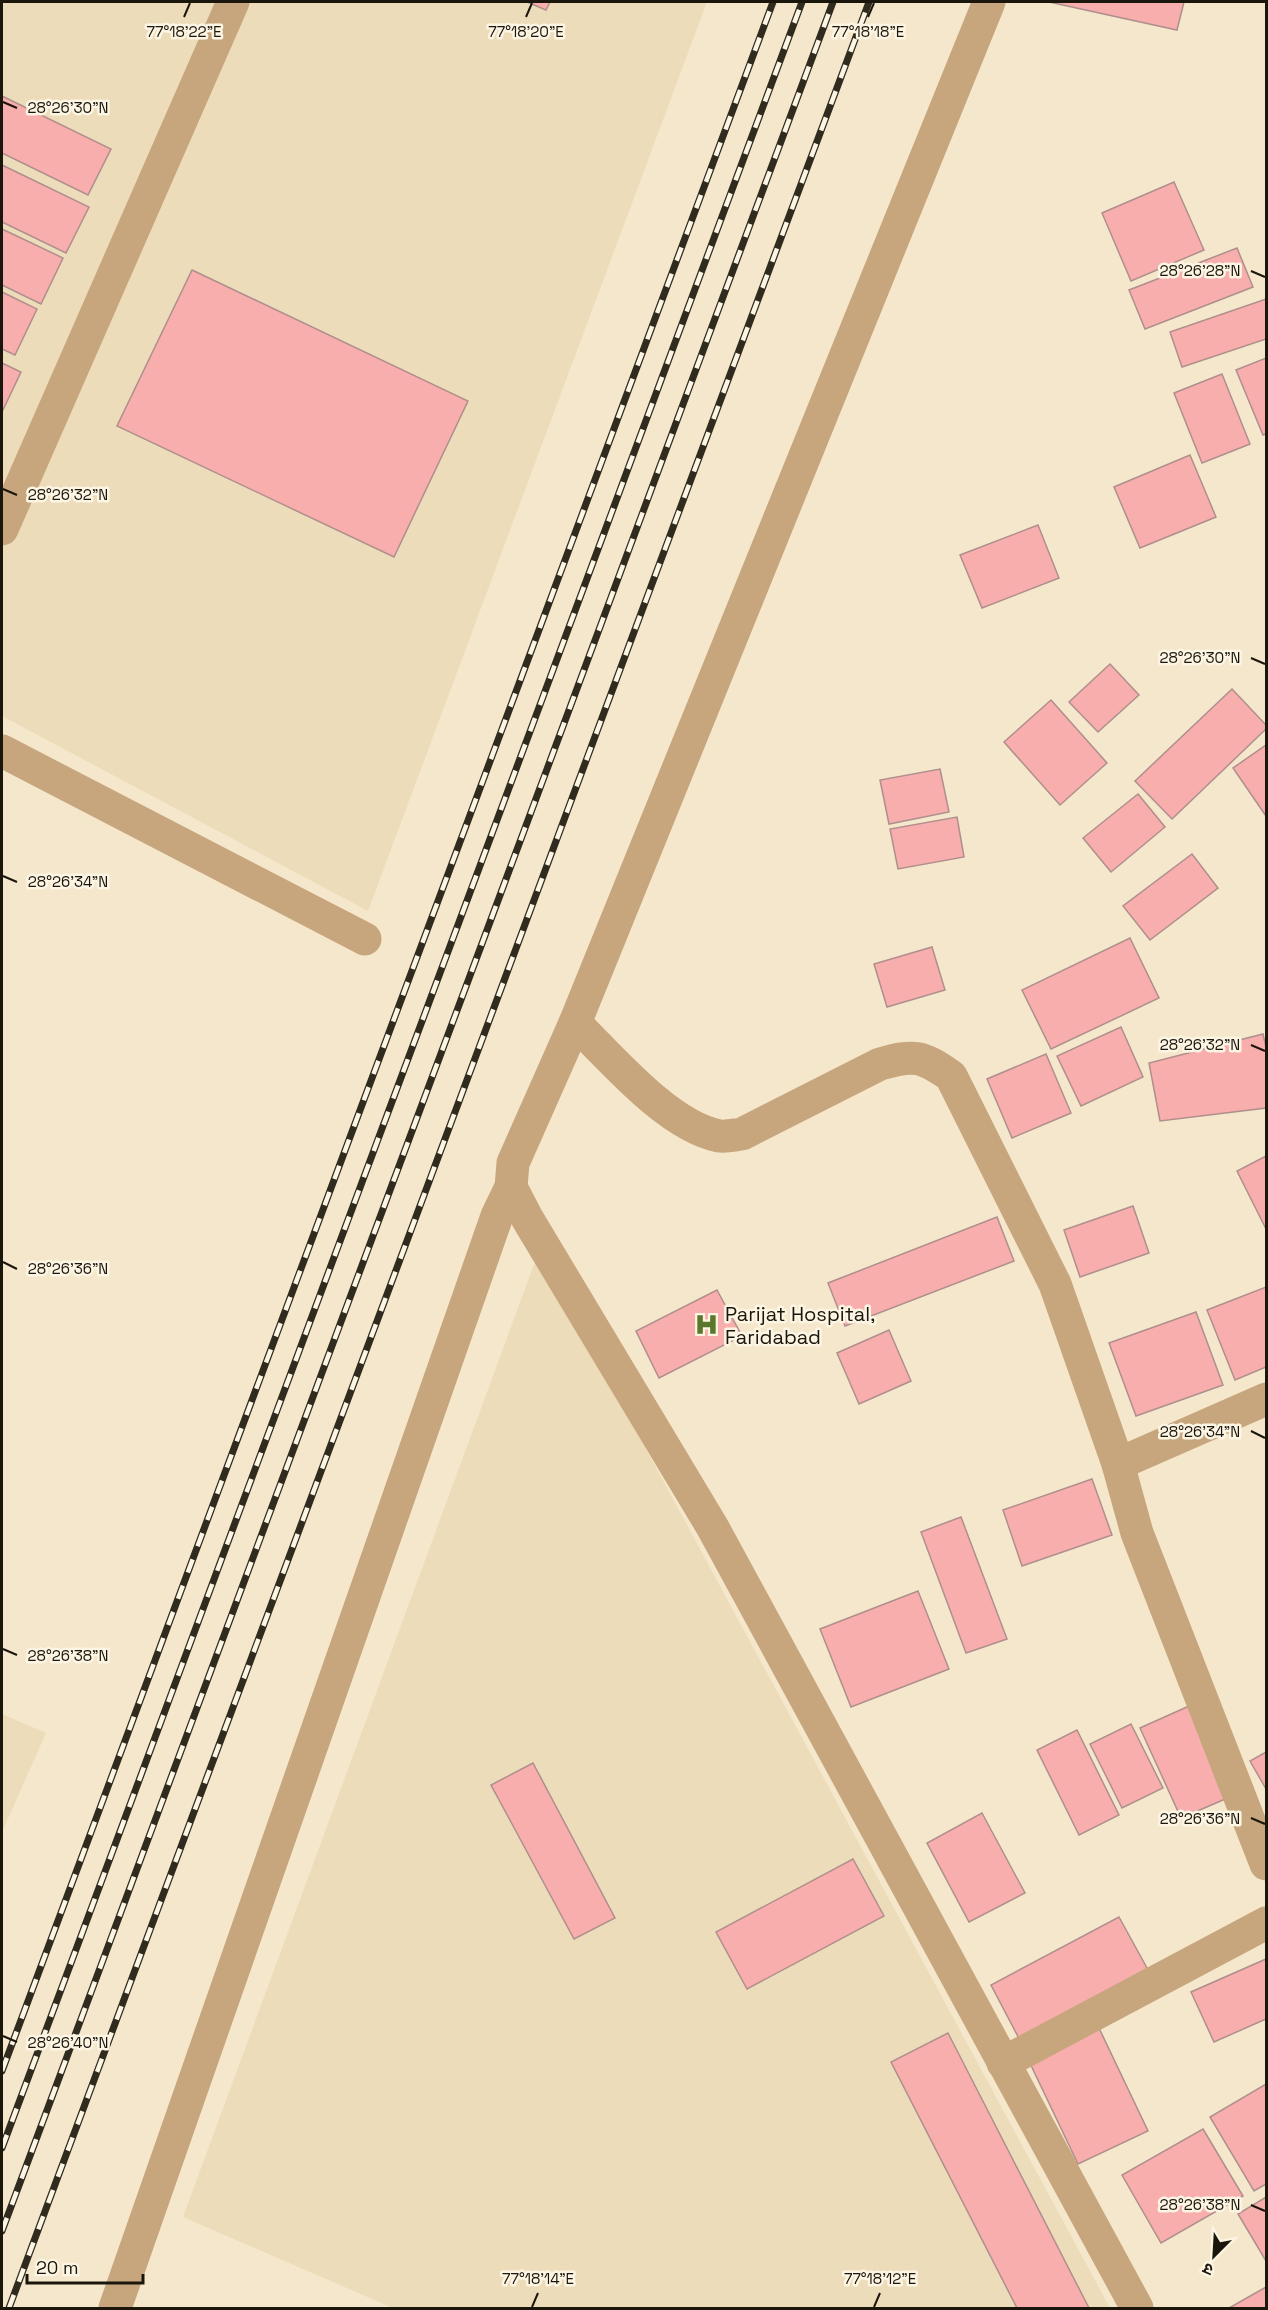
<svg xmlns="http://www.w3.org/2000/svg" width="1268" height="2310" viewBox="0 0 1268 2310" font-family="'Space Grotesk','Noto Sans Devanagari',sans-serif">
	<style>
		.built { fill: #eddcb9 }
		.building { fill: #f8aeac; stroke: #af8f8d; stroke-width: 1.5 }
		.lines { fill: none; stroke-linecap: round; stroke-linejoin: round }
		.minor { stroke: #c7a67e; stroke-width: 33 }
		.rail-casing { stroke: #302b1f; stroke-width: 7 }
		.rail { stroke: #fdf5e4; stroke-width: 4.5; stroke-dasharray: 14; stroke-linecap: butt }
		.ticks { fill: none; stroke: #1a160c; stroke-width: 2 }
		.labels { text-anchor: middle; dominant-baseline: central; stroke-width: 5; stroke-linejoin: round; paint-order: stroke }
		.poi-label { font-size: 20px; fill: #1a160c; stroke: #fdf5e4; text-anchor: start }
		.ticks-label { font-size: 15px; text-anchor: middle; fill: #1a160c; stroke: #fdf5e4; stroke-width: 5; stroke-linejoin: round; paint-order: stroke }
	</style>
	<rect width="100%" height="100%" fill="#f5e7cb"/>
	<!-- built -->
	<g class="built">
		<polygon points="2,2 707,2 368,911 2,716"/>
		<polygon points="539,1251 1110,2308 393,2308 183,2217"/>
		<polygon points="2,1714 46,1733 2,1832"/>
	</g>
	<!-- building -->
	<g class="building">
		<polygon points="527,2 550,2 546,10"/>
		<polygon points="1049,2 1184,2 1177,30"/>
		<polygon points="2,96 111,149 88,195 2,153"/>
		<polygon points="2,165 89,207 66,253 2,222"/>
		<polygon points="1174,182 1204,250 1131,281 1102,213"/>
		<polygon points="2,229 63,258 41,304 2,285"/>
		<polygon points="1237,248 1253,287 1145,329 1129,290"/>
		<polygon points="192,270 468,401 394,557 117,426"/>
		<polygon points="2,292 37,309 15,355 2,349"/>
		<polygon points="1266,299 1266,339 1182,367 1170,332"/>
		<polygon points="1266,358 1266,434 1263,435 1236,370"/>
		<polygon points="2,363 21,372 2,412"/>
		<polygon points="1222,374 1250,444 1202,463 1174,393"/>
		<polygon points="1190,455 1216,517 1140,548 1114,487"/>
		<polygon points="1038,525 1059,578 982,608 960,555"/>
		<polygon points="1110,664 1139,695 1098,732 1069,702"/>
		<polygon points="1232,689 1266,725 1266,729 1172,819 1135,781"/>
		<polygon points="1051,700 1107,763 1060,805 1004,742"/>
		<polygon points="1266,745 1266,816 1233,768"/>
		<polygon points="940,769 949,812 889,824 880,780"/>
		<polygon points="1138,794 1165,827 1111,872 1083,838"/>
		<polygon points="957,817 964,857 898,869 890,829"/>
		<polygon points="1192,854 1218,888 1150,940 1123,906"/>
		<polygon points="1130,938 1159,998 1051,1049 1022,990"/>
		<polygon points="932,947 945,990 887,1007 874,964"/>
		<polygon points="1121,1027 1143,1077 1081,1106 1057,1056"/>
		<polygon points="1263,1034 1266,1047 1266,1108 1160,1121 1149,1063"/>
		<polygon points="1046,1054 1071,1113 1012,1138 987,1079"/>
		<polygon points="1266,1156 1266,1229 1237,1171"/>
		<polygon points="1133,1206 1149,1253 1080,1277 1064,1230"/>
		<polygon points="997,1217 1014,1261 845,1326 828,1283"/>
		<polygon points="1266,1287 1266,1367 1235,1380 1207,1310"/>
		<polygon points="717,1290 742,1336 659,1378 636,1331"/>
		<polygon points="1196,1312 1223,1385 1136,1416 1109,1343"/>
		<polygon points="889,1330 911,1381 859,1404 837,1353"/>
		<polygon points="1092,1479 1112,1535 1022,1566 1003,1510"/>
		<polygon points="961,1517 1007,1639 966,1653 921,1532"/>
		<polygon points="918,1591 949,1669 851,1707 820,1629"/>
		<polygon points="1189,1706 1230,1797 1181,1818 1140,1728"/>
		<polygon points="1131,1724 1163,1788 1122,1808 1090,1744"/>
		<polygon points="1077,1730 1119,1815 1079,1835 1037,1750"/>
		<polygon points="1266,1752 1266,1789 1250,1761"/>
		<polygon points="533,1763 615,1918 574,1939 491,1785"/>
		<polygon points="982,1813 1025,1893 969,1922 927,1843"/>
		<polygon points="853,1859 884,1916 747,1989 716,1932"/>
		<polygon points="1119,1917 1153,1979 1024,2048 991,1985"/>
		<polygon points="1266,1959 1266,2019 1214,2042 1191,1992"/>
		<polygon points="1098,2026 1148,2131 1078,2164 1028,2059"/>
		<polygon points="948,2033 1089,2308 1017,2308 891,2062"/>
		<polygon points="1266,2084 1266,2184 1254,2191 1210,2117"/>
		<polygon points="1203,2129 1243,2196 1161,2243 1122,2175"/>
		<polygon points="1266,2197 1266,2261 1238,2214"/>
		<polygon points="1266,2287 1266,2308 1229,2308"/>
	</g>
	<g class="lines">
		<!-- minor -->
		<g class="minor">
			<polyline points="2,529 233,2"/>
			<polyline points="2,751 365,939"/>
			<path d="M575,1023c37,36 93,103 144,113 7,1 15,-1 23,-2l138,-70c35,-10 42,-8 71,12l104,208 63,180 19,69 129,331"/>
			<polyline points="511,1187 527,1218 713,1528 1137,2308"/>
			<polyline points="1118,1464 1266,1399"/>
			<polyline points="1003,2063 1266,1923"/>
			<polyline points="115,2308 497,1216 511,1187 513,1163 575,1023 989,2"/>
		</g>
		<defs>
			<g id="rail">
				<polyline points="2,2071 773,2"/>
				<polyline points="2,2148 802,2"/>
				<polyline points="2,2231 833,2"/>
				<polyline points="9,2308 869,2"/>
			</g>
		</defs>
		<!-- rail casing -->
		<use href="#rail" class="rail-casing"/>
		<!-- rail -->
		<use href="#rail" class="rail"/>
	</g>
	<!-- ticks -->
	<path class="ticks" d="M184,17l6,-14M526,17l6,-14M868,17l6,-14M3,102l14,6M1251,271l14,6M3,489l14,6M1251,658l14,6M3,876l14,6M1251,1045l14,6M3,1262l14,7M1251,1431l14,7M3,1649l14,6M1251,1818l14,6M3,2036l14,6M1251,2205l14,6M532,2307l6,-14M874,2307l6,-14"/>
	<!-- icons -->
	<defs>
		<symbol id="hospital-bare" viewBox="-9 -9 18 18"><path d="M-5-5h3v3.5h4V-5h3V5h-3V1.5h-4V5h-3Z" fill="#5a772b" stroke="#fdf5e4" stroke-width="2.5" paint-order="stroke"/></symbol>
	</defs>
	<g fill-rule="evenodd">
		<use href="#hospital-bare" x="690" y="1308" width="33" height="33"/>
	</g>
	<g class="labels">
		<!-- poi labels -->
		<g class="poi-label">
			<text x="725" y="1314">Parijat Hospital,<tspan x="725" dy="23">Faridabad</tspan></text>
		</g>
	</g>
	<g class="ticks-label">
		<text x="184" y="37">77°18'22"E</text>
		<text x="526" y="37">77°18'20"E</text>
		<text x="868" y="37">77°18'18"E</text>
		<text x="68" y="113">28°26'30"N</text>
		<text x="1200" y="276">28°26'28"N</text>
		<text x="68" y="500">28°26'32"N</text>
		<text x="1200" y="663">28°26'30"N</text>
		<text x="68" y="887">28°26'34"N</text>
		<text x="1200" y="1050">28°26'32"N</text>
		<text x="68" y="1274">28°26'36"N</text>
		<text x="1200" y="1437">28°26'34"N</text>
		<text x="68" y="1661">28°26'38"N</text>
		<text x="1200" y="1824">28°26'36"N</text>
		<text x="68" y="2048">28°26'40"N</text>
		<text x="1200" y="2210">28°26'38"N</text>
		<text x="538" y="2284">77°18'14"E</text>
		<text x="880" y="2284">77°18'12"E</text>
	</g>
	<!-- border -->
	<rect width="1268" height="2310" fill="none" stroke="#1a160c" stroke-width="6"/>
	<!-- north arrow -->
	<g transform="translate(1214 2256) rotate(204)" stroke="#fdf5e4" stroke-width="4.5" paint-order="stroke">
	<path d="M0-4.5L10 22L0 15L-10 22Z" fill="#1a160c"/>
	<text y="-9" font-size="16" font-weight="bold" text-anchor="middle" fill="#1a160c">उ</text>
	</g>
	<!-- scale -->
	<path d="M27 2274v9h116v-9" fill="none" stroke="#1a160c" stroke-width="3"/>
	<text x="36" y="2274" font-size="18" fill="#1a160c" stroke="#fdf5e4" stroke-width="4.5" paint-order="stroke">20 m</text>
</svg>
